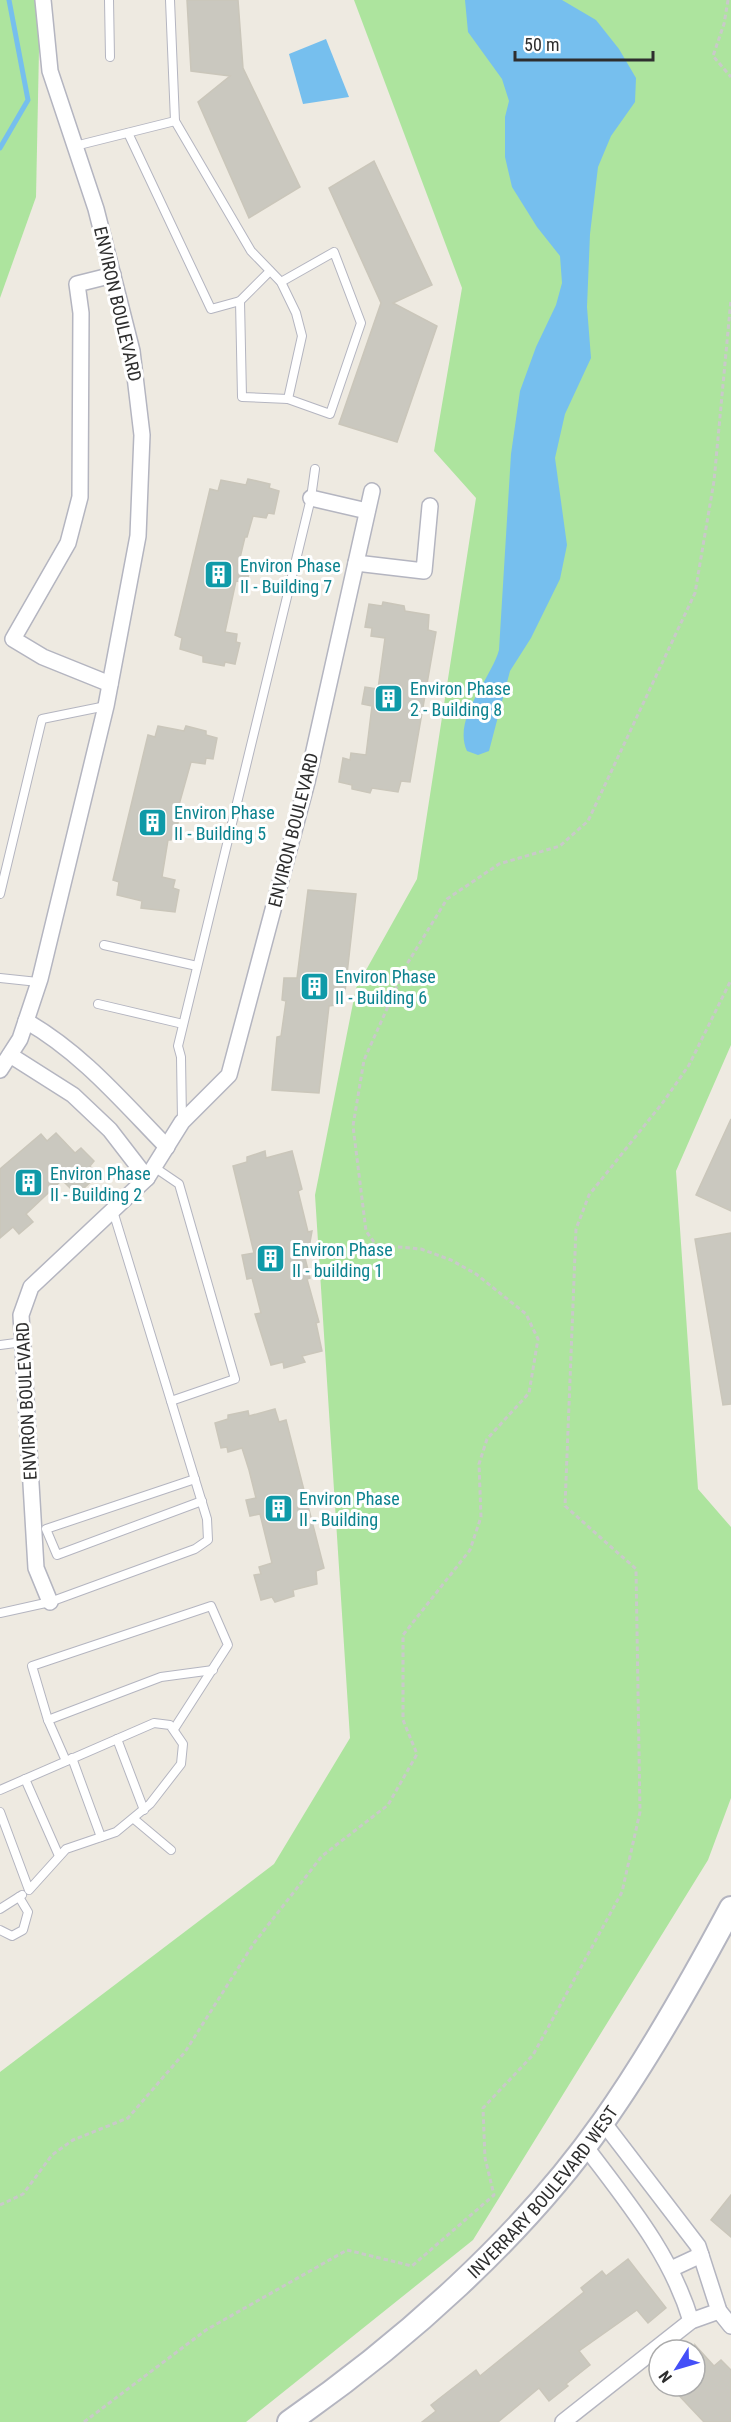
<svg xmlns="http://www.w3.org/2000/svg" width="731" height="2422" viewBox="0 0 731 2422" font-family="'Roboto Condensed',sans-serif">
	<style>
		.green { fill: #ade49e }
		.water { fill: #76bfee }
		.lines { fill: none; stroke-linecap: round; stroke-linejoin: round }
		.stream { stroke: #76bfee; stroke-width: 5 }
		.building { fill: #cac8bf; stroke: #cac6ba; stroke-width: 1.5 }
		.lane-casing { stroke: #b4b5c0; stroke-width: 10 }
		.street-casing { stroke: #b4b5c0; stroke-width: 18 }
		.secondary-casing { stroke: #b4b5c0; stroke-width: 26 }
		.path { stroke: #c9c9c9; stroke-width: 3; stroke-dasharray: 4.5 3; stroke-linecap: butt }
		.lane { stroke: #fff; stroke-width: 8 }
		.street { stroke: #fff; stroke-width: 15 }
		.secondary { stroke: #fff; stroke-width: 22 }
		.labels { text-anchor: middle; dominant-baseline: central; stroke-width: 6; stroke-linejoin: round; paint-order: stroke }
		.street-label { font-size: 18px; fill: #2e2e2e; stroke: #fff }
		.culture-label { font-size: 18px; fill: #0d838f; stroke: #fff; text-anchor: start }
	</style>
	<rect width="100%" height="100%" fill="#eeeae1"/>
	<!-- green -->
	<g class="green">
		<polygon points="0,0 40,0 36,197 0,298"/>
		<polygon points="354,0 731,0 731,1045 676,1171 698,1489 731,1527 731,1798 708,1860 473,2240 246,2422 0,2422 0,2072 274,1864 350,1738 315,1195 356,988 417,879 476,498 434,451 462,288"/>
	</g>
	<!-- water -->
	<g class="water">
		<path d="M465,0h97l34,20 23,29 17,29 -1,24 -24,34 -13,31 -8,67 -3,73 4,51 -26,56 -10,44 12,87 -7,34 -29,59 -21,33 -21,80 -11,4 -11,-4c-15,-32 24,-72 32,-101l12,-196 9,-63 16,-44 20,-42 6,-22 -2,-27 -23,-29 -25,-40 -7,-30v-40l4,-16 -7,-22 -34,-47z"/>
		<polygon points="326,39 349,97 303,104 289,54"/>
	</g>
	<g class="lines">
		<!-- stream -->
		<polyline class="stream" points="0,148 28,100 9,0"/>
	</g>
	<!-- building -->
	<g class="building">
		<polygon points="187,0 238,0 243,68 300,187 249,218 198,102 230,76 191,71"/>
		<polygon points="374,161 432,285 393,303 437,326 397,442 339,424 381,303 329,188"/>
		<polygon points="248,479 270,484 269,488 279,491 274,514 268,513 266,518 253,516 247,537 245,537 238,566 250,568 247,583 236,581 225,632 237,634 236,642 240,643 235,664 225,662 224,666 203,662 203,656 180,649 182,638 175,635 210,489 218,491 221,480 246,485"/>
		<polygon points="383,602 404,606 405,611 429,615 428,630 436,632 410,782 401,781 398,792 372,788 370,793 352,789 352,785 339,782 343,758 350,760 351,753 366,755 372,706 362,704 365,687 378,689 385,638 371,636 372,628 365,627 369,604 382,606"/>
		<polygon points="158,726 184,731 186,726 206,731 206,735 217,738 213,759 206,758 205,764 191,762 177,812 180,812 177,828 174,827 171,840 168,840 162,877 175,880 173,888 179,890 175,912 141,908 142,901 117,895 119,882 113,880 148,735 155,737"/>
		<polygon points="308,890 356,894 345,992 336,992 335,1005 329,1006 319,1093 272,1090 277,1037 281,1036 286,1001 282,1000 284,978 297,978"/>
		<polygon points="731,1119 731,1211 696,1195"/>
		<polygon points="56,1133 75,1153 81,1148 94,1161 90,1166 97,1176 81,1191 77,1186 73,1191 62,1180 26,1214 33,1222 19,1234 13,1227 0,1238 0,1169 41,1134 47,1141"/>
		<polygon points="265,1151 266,1158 292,1151 302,1189 298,1191 308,1232 312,1231 309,1248 303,1250 310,1278 307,1279 319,1322 316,1323 322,1351 302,1356 305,1362 284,1368 283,1362 271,1365 255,1314 261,1313 252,1278 247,1279 242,1255 254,1253 233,1166 247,1162 247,1157"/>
		<polygon points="731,1233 731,1404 723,1405 695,1239"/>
		<polygon points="275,1409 279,1422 286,1420 324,1568 316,1571 317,1584 293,1590 294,1596 275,1602 272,1597 261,1600 254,1575 261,1574 259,1567 272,1563 260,1514 250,1516 246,1500 256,1498 249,1470 242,1448 228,1452 227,1447 221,1448 215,1423 228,1419 228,1415 248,1411 249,1416"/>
		<polygon points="731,2195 731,2237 711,2220"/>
		<polygon points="628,2259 666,2308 648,2323 637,2310 579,2351 590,2365 566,2384 568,2386 549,2401 539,2388 498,2422 422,2422 436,2411 431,2405 476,2370 480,2376 584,2292 581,2288 602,2271 606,2276"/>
		<polygon points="695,2345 714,2366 721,2360 731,2370 731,2422 704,2422 670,2386 695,2386"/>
	</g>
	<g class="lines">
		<defs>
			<g id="lane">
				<polyline points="109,0 110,57"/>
				<polyline points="170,0 175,121 251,251 281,282 296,313 302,336 288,399"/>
				<polyline points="128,133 211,309 240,301 270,271"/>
				<polyline points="75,146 175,121"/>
				<polyline points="240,301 242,397 288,399 330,414 361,323 334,252 281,282"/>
				<polyline points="0,894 42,719 106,706"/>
				<polyline points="104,945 197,966"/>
				<polyline points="0,978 38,982"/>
				<polyline points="98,1004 183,1024"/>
				<polyline points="182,1121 181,1057 178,1046 311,498 315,469"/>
				<polyline points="154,1167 179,1184 235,1379 171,1401"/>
				<polyline points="0,1345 23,1342"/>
				<polyline points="195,1479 46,1529 57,1555 202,1501"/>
				<polyline points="0,1613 50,1602 195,1549 208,1540 207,1519 113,1211"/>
				<polyline points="48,1720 32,1666 211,1606 228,1645 174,1729"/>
				<polyline points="117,1739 144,1810"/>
				<polyline points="72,1758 101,1837"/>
				<polyline points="66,1761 48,1720 161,1677 213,1670"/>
				<polyline points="25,1779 59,1856"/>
				<polyline points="0,1790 154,1723 170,1725 183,1744 181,1764 150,1804 116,1832 66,1849 29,1890 0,1812"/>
				<polyline points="134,1819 171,1850"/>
				<polyline points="0,1909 22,1895"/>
				<polyline points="0,1930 12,1936 23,1930 28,1912 19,1897"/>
			</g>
			<g id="street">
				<polyline points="311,498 367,511"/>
				<polyline points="356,563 424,571 430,506"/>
				<polyline points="110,684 43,657 13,639 68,543 80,497 81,313 77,284 113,275"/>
				<path d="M26,1021c56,32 96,80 141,126"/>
				<polyline points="10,1055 73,1095 110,1130 147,1178"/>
				<polyline points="0,1070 20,1039 40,979 106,706 138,536 142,435 132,351 96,209 50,71 43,0"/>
				<polyline points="50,1602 36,1568 21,1315 31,1287 147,1178 182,1122 229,1075 307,782 372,491"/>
				<polyline points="603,2122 698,2246 719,2311 731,2326"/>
				<path d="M585,2146c42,56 86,108 106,175"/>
				<polyline points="671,2269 701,2255"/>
				<polyline points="563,2422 691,2321 719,2311"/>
			</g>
			<g id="secondary">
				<path id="s1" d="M289,2422c114,-79 234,-186 314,-300 48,-68 89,-141 128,-214"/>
			</g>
		</defs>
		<!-- lane casing -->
		<use href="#lane" class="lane-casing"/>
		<!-- street casing -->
		<use href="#street" class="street-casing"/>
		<!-- secondary casing -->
		<use href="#secondary" class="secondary-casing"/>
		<!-- path -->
		<g class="path">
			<polyline points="728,0 724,24 713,56 731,77"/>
			<polyline points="0,2205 23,2194 52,2155 73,2140 128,2118 185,2052 254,1943 322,1856 388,1805 417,1754 403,1720 403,1635 470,1550 481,1517 479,1464 487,1439 529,1393 538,1339 526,1314 476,1274 451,1260 421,1249 376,1245 366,1231 353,1126 364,1060 407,964 447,899 499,864 560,846 588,821 695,593 714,481 731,299"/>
			<polyline points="84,2422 206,2330 347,2250 412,2266 494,2195 485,2158 483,2108 533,2055 622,1892 640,1812 636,1569 565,1506 576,1229 589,1195 664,1101 689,1065 731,980"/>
		</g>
		<!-- lane -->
		<use href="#lane" class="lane"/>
		<!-- street -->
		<use href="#street" class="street"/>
		<!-- secondary -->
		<use href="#secondary" class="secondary"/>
	</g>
	<!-- icons -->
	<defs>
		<symbol id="building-square" viewBox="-11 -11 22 22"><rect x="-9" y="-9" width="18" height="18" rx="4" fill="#0f9aa8" stroke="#fff"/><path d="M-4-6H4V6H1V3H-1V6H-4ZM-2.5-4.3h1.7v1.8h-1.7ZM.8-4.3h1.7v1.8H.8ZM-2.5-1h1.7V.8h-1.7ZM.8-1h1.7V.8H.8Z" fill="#fff"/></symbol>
	</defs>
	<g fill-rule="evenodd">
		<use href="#building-square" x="202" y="558" width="33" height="33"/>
		<use href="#building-square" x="372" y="682" width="33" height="33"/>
		<use href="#building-square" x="136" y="806" width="33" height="33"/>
		<use href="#building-square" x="298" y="970" width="33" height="33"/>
		<use href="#building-square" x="12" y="1166" width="33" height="33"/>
		<use href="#building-square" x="254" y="1242" width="33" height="33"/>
		<use href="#building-square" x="262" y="1492" width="33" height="33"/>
	</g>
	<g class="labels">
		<!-- street labels -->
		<g class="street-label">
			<text transform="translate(118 304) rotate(77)">ENVIRON BOULEVARD</text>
			<text transform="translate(293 830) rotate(-76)">ENVIRON BOULEVARD</text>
			<text transform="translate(26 1401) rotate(-93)">ENVIRON BOULEVARD</text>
			<text stroke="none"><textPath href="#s1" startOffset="344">INVERRARY BOULEVARD WEST</textPath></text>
		</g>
		<!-- culture labels -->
		<g class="culture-label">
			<text x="240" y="565">Environ Phase<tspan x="240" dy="21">II - Building 7</tspan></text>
			<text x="410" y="688">Environ Phase<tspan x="410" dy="21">2 - Building 8</tspan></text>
			<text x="174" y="812">Environ Phase<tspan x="174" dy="21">II - Building 5</tspan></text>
			<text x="335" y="976">Environ Phase<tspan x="335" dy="21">II - Building 6</tspan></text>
			<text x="50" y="1173">Environ Phase<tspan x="50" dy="21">II - Building 2</tspan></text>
			<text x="292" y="1249">Environ Phase<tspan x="292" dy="21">II - building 1</tspan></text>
			<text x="299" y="1498">Environ Phase<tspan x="299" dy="21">II - Building</tspan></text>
		</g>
	</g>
	<!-- north arrow -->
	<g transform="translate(677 2368) rotate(233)"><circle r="28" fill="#ffffff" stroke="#ababab" stroke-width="1.5"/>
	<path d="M0-4.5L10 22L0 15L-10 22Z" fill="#444ff8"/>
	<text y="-9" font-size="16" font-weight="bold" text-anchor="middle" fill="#2e2e2e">N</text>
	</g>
	<!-- scale -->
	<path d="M515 51v9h138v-9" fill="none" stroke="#2e2e2e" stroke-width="3"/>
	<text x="524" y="51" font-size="18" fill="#2e2e2e" stroke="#ffffff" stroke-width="4.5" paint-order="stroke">50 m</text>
</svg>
